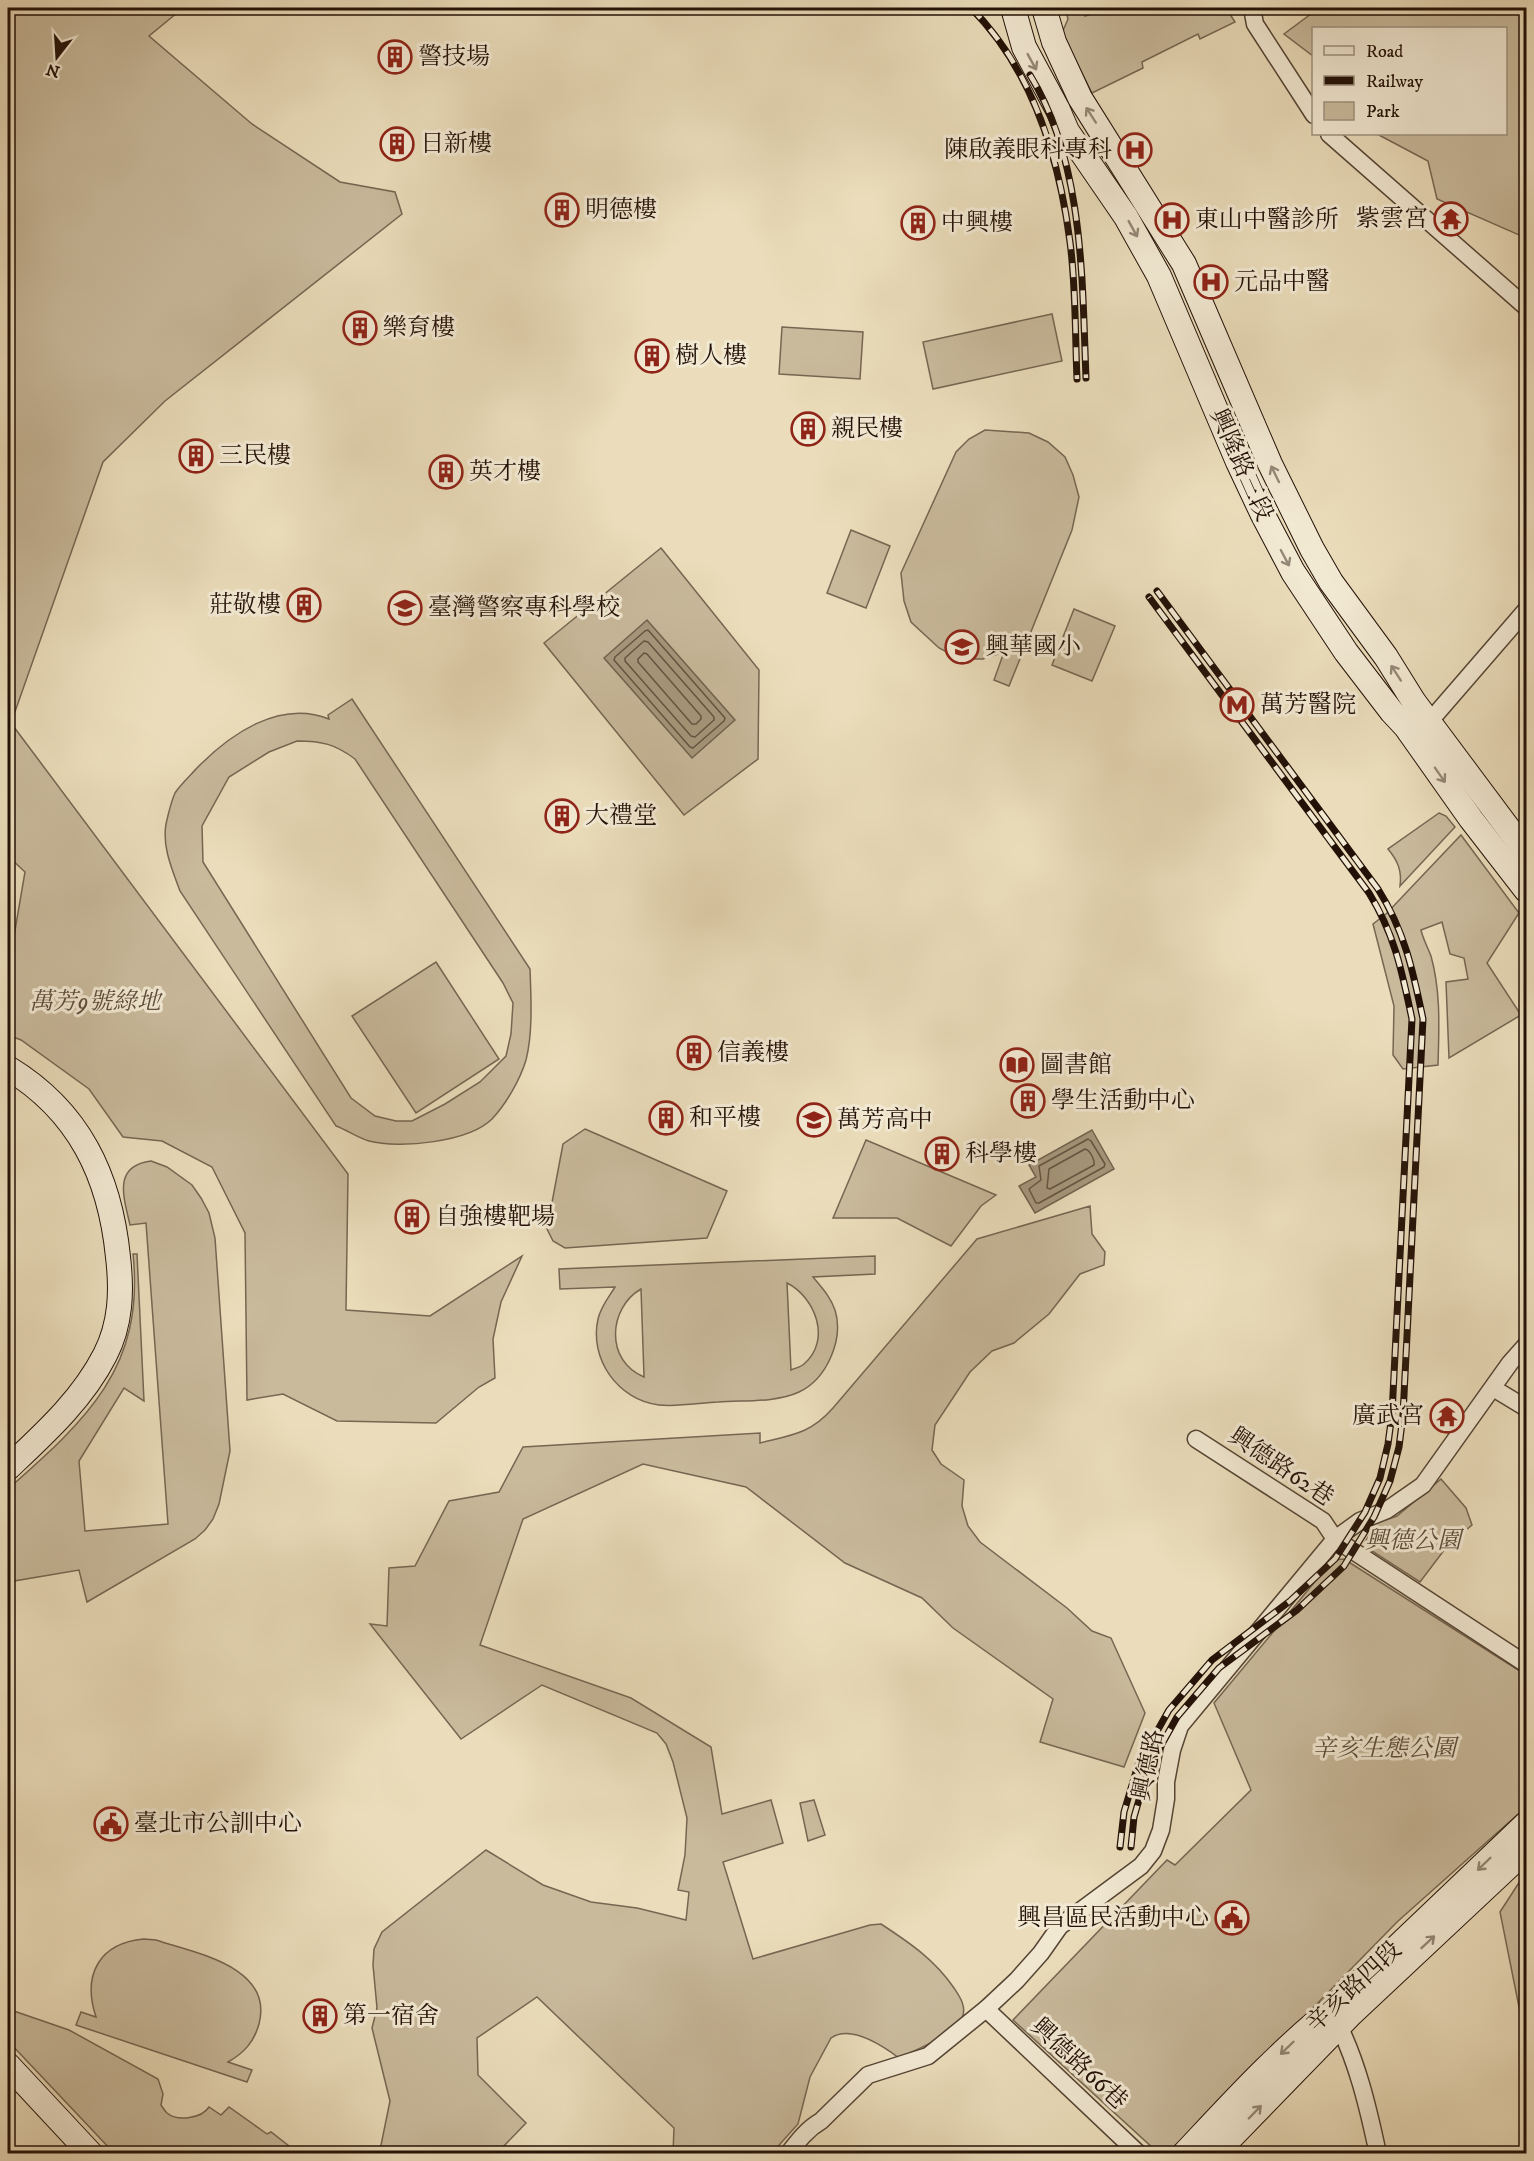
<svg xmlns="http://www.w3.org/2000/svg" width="1534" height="2161" viewBox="0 0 1534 2161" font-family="'IM FELL DW Pica','Noto Serif TC',serif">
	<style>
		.green { fill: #c9ba9c; stroke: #766652; stroke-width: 1.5; fill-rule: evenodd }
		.water { fill: #a7987e; stroke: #72624e; stroke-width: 1.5 }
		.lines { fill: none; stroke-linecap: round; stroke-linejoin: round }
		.shore { stroke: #655442; stroke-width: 1.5 }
		.street-casing { stroke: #554434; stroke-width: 19 }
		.secondary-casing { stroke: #231107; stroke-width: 26 }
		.street { stroke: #f2e9d3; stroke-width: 16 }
		.secondary { stroke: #f2e9d3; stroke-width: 24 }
		.rail-casing { stroke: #231107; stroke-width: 7 }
		.rail { stroke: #f2e9d3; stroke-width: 4.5; stroke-dasharray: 14; stroke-linecap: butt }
		.oneway { stroke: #958877 }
		.labels { text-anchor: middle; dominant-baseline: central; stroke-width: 6; stroke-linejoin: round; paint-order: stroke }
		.poi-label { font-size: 24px; fill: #231107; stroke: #f2e9d3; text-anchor: start }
		.street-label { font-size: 24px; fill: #231107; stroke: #f2e9d3 }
		.park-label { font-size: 24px; font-style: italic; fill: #5d4c3b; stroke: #f2e9d3 }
	</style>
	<rect width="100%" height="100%" fill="#ebddbb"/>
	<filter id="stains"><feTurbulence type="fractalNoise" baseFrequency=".00333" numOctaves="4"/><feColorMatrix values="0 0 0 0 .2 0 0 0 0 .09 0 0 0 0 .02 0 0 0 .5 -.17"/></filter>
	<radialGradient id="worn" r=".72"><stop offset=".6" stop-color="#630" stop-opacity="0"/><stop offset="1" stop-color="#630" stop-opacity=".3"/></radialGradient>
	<!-- green -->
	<g class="green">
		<polygon points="8,8 183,8 149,36 252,124 340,182 395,192 402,214 165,401 103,462 11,723 348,1174 346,1310 430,1316 522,1256 501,1302 493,1339 495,1378 479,1387 436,1423 337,1421 283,1394 247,1400 245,1233 212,1167 162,1141 123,1137 89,1089 21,1040 8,1035 8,971 25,872 8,856"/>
		<polygon points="1065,8 1082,8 1085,16 1112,8 1226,8 1235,22 1200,39 1198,34 1142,62 1143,68 1092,93 1062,33 1068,19"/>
		<polygon points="1319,8 1526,8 1526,238 1437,199 1428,161 1377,134 1506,134 1506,28 1314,28 1313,56 1284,34"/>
		<polygon points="1052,314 1062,361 933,389 923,342"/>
		<polygon points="782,327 863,332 860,379 779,374"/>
		<polygon points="985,430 1029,433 1048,442 1065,457 1073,475 1079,497 1072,530 1009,686 994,680 1004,652 983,659 960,659 939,648 911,622 904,601 901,573 956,452 969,439"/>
		<polygon points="851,530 890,546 866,608 827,593"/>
		<polygon points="661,548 759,670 758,759 684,815 544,643"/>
		<polygon points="1074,609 1115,626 1092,681 1052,665"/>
		<path d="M352,699l178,270c1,28 3,64 -4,91 -6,20 -20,44 -34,59 -23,23 -92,30 -123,22 -11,-3 -22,-11 -33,-15l-156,-235c-8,-22 -18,-44 -14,-67 2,-9 5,-22 9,-31 5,-8 15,-17 21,-24 34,-35 84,-70 133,-50l-1,-4zM297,741c25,0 38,3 58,18l148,224 10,20 -2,31 -5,22 -26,26 -35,22 -33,17h-16l-21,-5 -24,-18 -148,-236 -1,-36 27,-49 40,-25z"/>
		<path d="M1439,813l7,3 9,11 -55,59c2,-15 -2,-25 -12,-37z"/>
		<path d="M1461,835l58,78 -32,50 34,52 -72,43 -3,-76 22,-3 -4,-21 -14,-4 -8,-32 -21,8c2,9 7,18 10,26 10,36 8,72 7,109l-35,4 -10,-14 1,-49 -21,-82 13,-10z"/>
		<polygon points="436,962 499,1059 416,1113 352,1016"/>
		<polygon points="585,1129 727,1191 707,1238 565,1248 553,1241 547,1229 563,1144"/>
		<polygon points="866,1140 996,1195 981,1206 951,1246 897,1218 833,1218"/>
		<path d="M151,1161l16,6 25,18 9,13 8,15 6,25 15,213 -11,53 -6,15 -8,11 -10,9 -108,63 -8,-32 -71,12v-93c78,-69 137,-121 125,-235h4l7,147 -20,-13 -45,73 6,70 83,-7 -22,-301 -16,2c-6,-27 -18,-59 21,-64z"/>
		<path d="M1090,1206l2,28 13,18 -1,13 -24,9 -31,40 -35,29 -22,8 -22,21 -35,53 -3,25 9,14 23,16 -2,26 6,20 12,16 87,66 25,23 19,7 34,75 -21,54 -84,-25 13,-43 -100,-71 -31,-30 -77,-35 -99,-76 -103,-23 -120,55 -43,126 151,53 80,49 11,67 49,-14 12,43 -60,19 30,97 117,-34 11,-1c29,19 54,36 73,64 6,9 13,19 8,30 -10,18 -45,31 -63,40 -16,-12 -48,-34 -68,-20l-21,39 -12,47 -26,29h-99l1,-25 -137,-131 -60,41 1,37 48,48 -23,24 6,6h-128v-8l9,-44 -18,-73 5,-20 -4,-43 1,-16 8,-17 104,-82 57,35 48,17 46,6 49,12 3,-28 -11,-2 7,-35 2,-37 -14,-56 -7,-18 -9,-11 -115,-48 -81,54 -91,-115 17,2 2,-58 26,-2 34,-65 50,-9 24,-45 237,-14v10c32,-8 50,-9 73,-35l144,-169z"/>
		<path d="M875,1256v18l-62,3c9,11 17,19 22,33 9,29 -8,69 -36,82 -24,11 -55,8 -81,10 -19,1 -40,5 -59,3 -41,-5 -70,-46 -61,-86 3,-13 11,-22 17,-32l-55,2 -1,-20zM787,1283c28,14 45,57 17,81 -3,3 -9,4 -13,6zM641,1289l3,87v1c-39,-16 -36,-69 -3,-88z"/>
		<polygon points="1441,1479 1466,1508 1472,1525 1448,1545 1420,1582 1372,1551 1365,1542 1377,1523 1397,1516"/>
		<polygon points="1344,1559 1526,1675 1526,1807 1397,1922 1173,2151 1163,2151 1154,2149 1013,2020 1167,1860 1175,1865 1251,1790 1214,1703 1333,1560"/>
		<polygon points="814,1800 825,1835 808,1841 800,1803"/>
		<polygon points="1522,1878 1526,1882 1526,2042 1500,1912"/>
		<path d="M144,1939l12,1c38,13 118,26 103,84 -5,18 -15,29 -31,38l24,8 -5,12 -171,-57 5,-13 15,5c-14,-42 3,-74 48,-78z"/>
		<path d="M8,2009l61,21 89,49 5,15 -2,11c2,3 4,6 6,8 11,9 35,5 42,-6l12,8 8,-8 38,27 4,-2 27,21h-184l-106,-112z"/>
	</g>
	<!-- water -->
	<g class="water">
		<polygon points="647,620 735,720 692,758 604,658"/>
		<polygon points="1092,1130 1114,1169 1035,1213 1019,1186 1036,1177 1029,1165"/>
	</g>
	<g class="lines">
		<!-- shore -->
		<g class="shore">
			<polygon points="648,630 725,718 724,721 693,748 690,747 614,660 615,657 645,631"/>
			<polygon points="644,641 648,642 714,717 714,720 695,737 691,736 625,661 625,658"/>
			<polygon points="644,653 647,654 701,716 701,719 696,724 692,724 638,662 638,659"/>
			<polygon points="1088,1139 1091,1141 1105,1164 1104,1167 1039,1203 1036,1203 1029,1189 1041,1180 1039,1166"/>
			<path d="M1085,1149c5,1 10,11 9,16l-44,24 -3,-1 2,-19z"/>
		</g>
		<defs>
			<g id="street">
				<polyline points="1252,8 1255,24 1314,115"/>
				<polyline points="1329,134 1526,307"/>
				<polyline points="1419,723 1430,721 1526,610"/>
				<polyline points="1493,1388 1526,1408"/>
				<polyline points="1196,1439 1323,1521 1335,1539 1526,1664"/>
				<polyline points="986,2009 1139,2154"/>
				<path d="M1335,2018c22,42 33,89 43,136"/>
				<path d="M788,2154c10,-13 19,-25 33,-33l47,-46 60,-19 58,-47 31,-29 24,-27 19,-27 81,-60 12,-15 8,-21 5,-31v-17l6,-32 8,-24 155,-187 25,-18 27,-11 36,-25 87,-122 16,-18"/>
			</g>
			<g id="secondary">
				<polyline points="1013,8 1024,47 1058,110 1067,131 1126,217 1159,276 1238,462 1263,515 1293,572 1346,652 1392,712 1406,727 1471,819 1526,890"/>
				<polyline points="1044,8 1054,42 1080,98 1184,264 1270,464 1312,549 1331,582 1386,657 1414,702 1526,852"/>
				<path d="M8,1068c71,43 102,108 110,189 4,34 3,67 -13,98 -23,45 -61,79 -97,113"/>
				<polyline points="8,2065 91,2154"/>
				<path d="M1184,2154c47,-50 93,-101 147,-144l195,-186"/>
				<polyline points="1215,2154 1351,2014 1526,1850"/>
			</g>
		</defs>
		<!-- street casing -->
		<use href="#street" class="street-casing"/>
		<!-- secondary casing -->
		<use href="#secondary" class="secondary-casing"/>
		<!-- street -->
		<use href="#street" class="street"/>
		<!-- secondary -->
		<use href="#secondary" class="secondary"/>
		<defs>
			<g id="rail">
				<path d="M971,8c62,62 88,149 99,234 6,45 5,92 7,137"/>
				<path d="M1030,75c54,88 52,204 56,303"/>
				<path d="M1120,1847l4,-35 14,-47 31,-55 43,-50 78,-59 45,-42 30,-47 15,-34 8,-34 4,-30 20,-395c-10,-47 -17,-84 -43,-126l-220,-296"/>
				<path d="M1131,1847l3,-30 14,-48 29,-52 42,-49 78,-58 47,-44 30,-49 16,-36 9,-34 4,-32 20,-396c-10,-48 -18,-87 -45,-130l-221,-298"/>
			</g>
		</defs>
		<!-- rail casing -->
		<use href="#rail" class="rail-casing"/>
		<!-- rail -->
		<use href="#rail" class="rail"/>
	</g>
	<!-- one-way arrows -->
	<defs><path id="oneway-shaft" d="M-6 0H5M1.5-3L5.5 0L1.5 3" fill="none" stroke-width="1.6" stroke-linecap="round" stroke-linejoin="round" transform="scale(1.5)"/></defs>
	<g class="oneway">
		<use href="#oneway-shaft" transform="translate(1032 62) rotate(61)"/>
		<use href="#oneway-shaft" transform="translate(1091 115) rotate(-123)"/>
		<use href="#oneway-shaft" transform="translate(1133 229) rotate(61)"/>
		<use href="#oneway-shaft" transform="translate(1275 474) rotate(-116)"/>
		<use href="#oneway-shaft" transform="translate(1285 558) rotate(62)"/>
		<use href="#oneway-shaft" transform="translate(1396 673) rotate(-123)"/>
		<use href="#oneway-shaft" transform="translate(1440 775) rotate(55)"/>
		<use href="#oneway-shaft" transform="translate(1484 1864) rotate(136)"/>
		<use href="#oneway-shaft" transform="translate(1428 1942) rotate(-43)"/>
		<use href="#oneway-shaft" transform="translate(1287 2048) rotate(136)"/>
		<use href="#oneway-shaft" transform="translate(1255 2112) rotate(-46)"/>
	</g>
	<!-- icons -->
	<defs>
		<symbol id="building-ring" viewBox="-11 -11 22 22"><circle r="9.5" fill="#f2e9d3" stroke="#8f2418" stroke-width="1.5"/><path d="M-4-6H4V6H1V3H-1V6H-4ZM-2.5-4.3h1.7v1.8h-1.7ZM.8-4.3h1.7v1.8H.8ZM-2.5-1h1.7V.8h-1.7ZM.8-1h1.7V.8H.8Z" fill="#8f2418"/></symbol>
		<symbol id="hospital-ring" viewBox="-11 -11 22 22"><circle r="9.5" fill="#f2e9d3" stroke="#8f2418" stroke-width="1.5"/><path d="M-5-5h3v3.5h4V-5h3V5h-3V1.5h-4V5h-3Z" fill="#8f2418"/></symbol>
		<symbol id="temple-ring" viewBox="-11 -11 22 22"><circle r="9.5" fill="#f2e9d3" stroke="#8f2418" stroke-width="1.5"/><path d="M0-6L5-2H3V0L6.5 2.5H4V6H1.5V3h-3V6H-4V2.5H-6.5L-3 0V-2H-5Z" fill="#8f2418"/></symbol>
		<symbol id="university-ring" viewBox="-11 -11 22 22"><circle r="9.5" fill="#f2e9d3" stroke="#8f2418" stroke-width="1.5"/><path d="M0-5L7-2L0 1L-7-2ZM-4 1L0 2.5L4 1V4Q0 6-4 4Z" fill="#8f2418"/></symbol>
		<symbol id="school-ring" viewBox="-11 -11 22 22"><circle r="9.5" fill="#f2e9d3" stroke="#8f2418" stroke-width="1.5"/><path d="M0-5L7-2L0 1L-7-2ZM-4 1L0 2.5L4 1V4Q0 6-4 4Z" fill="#8f2418"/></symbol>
		<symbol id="metro-ring" viewBox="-11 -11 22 22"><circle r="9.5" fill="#f2e9d3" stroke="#8f2418" stroke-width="1.5"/><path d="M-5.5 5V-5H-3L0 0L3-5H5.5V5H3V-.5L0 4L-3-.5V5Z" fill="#8f2418"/></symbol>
		<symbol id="library-ring" viewBox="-11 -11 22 22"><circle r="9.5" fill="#f2e9d3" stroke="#8f2418" stroke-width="1.5"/><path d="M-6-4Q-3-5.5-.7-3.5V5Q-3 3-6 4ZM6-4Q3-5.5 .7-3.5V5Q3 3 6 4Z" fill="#8f2418"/></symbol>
		<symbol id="civic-ring" viewBox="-11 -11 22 22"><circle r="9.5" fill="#f2e9d3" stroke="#8f2418" stroke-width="1.5"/><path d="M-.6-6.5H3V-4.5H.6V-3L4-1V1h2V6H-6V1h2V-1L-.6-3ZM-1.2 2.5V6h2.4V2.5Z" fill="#8f2418"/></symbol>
	</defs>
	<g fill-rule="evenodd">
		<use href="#building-ring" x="376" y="38" width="38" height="38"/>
		<use href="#building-ring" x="378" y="125" width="38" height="38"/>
		<use href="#hospital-ring" x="1116" y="131" width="38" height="38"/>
		<use href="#building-ring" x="543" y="191" width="38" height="38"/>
		<use href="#temple-ring" x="1432" y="200" width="38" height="38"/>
		<use href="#hospital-ring" x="1153" y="201" width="38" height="38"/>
		<use href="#building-ring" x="899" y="204" width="38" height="38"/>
		<use href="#hospital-ring" x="1192" y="263" width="38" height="38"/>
		<use href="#building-ring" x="341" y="309" width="38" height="38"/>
		<use href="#building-ring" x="633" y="337" width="38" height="38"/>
		<use href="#building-ring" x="789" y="410" width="38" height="38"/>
		<use href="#building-ring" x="177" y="437" width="38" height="38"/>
		<use href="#building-ring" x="427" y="453" width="38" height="38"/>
		<use href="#building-ring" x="285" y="586" width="38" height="38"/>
		<use href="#university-ring" x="386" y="589" width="38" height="38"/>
		<use href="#school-ring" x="943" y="628" width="38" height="38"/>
		<use href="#metro-ring" x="1218" y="686" width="38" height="38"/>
		<use href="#building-ring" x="543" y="797" width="38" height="38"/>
		<use href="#building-ring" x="675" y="1034" width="38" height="38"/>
		<use href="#library-ring" x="998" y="1046" width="38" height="38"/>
		<use href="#building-ring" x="1009" y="1082" width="38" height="38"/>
		<use href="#building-ring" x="647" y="1099" width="38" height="38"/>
		<use href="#school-ring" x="795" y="1101" width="38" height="38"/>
		<use href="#building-ring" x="923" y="1135" width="38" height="38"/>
		<use href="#building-ring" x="393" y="1198" width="38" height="38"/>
		<use href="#temple-ring" x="1428" y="1397" width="38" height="38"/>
		<use href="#civic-ring" x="92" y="1805" width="38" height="38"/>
		<use href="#civic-ring" x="1213" y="1899" width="38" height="38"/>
		<use href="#building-ring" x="301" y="1997" width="38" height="38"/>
	</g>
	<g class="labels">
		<!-- poi labels -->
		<g class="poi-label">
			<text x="418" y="57">警技場</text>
			<text x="420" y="144">日新樓</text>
			<text x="1112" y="150" text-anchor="end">陳啟義眼科專科</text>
			<text x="585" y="210">明德樓</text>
			<text x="1428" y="219" text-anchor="end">紫雲宮</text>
			<text x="1195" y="220">東山中醫診所</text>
			<text x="941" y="223">中興樓</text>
			<text x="1234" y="282">元品中醫</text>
			<text x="383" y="328">樂育樓</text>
			<text x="675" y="356">樹人樓</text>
			<text x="831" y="429">親民樓</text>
			<text x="219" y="456">三民樓</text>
			<text x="469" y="472">英才樓</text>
			<text x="281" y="605" text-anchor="end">莊敬樓</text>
			<text x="428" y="608">臺灣警察專科學校</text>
			<text x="985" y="647">興華國小</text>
			<text x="1260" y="705">萬芳醫院</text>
			<text x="585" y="816">大禮堂</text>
			<text x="717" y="1053">信義樓</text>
			<text x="1040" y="1065">圖書館</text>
			<text x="1051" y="1101">學生活動中心</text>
			<text x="689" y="1118">和平樓</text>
			<text x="837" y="1120">萬芳高中</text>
			<text x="965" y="1154">科學樓</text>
			<text x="435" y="1217">自強樓靶場</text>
			<text x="1424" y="1416" text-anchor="end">廣武宮</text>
			<text x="134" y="1824">臺北市公訓中心</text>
			<text x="1209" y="1918" text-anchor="end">興昌區民活動中心</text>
			<text x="343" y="2016">第一宿舍</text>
		</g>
		<!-- street labels -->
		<g class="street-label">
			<text transform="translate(1241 465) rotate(66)">興隆路三段</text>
			<text transform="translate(1281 1467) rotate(34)">興德路62巷</text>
			<text transform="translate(1149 1765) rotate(-78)">興德路</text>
			<text transform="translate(1354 1987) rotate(-43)">辛亥路四段</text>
			<text transform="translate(1079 2064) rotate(43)">興德路66巷</text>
		</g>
		<!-- park labels -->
		<g class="park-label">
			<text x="95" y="1002">萬芳9號綠地</text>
			<text x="1413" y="1541">興德公園</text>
			<text x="1384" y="1749">辛亥生態公園</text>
		</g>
	</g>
	<!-- margin -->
	<rect width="1534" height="2161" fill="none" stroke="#ebddbb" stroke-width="30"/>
	<rect x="9" y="9" width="1516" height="2143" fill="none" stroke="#231107" stroke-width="3"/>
	<rect x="15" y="15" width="1504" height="2131" fill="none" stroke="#231107" stroke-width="1.5"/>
	<!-- legend -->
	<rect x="1312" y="27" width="195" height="108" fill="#f2e9d3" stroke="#9f9381" stroke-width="1.5"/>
	<rect x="1324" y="46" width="30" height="9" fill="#f2e9d3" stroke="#9f9381" stroke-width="1.5"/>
	<text x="1366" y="57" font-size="18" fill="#231107">Road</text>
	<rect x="1324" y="76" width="30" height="9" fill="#231107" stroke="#9f9381" stroke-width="1.5"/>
	<text x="1366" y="87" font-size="18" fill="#231107">Railway</text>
	<rect x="1324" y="102" width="30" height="18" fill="#c9ba9c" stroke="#9f9381" stroke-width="1.5"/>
	<text x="1366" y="117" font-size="18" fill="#231107">Park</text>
	<!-- north arrow -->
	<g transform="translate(57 57) rotate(197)" stroke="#f2e9d3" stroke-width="4.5" paint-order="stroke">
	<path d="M0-4.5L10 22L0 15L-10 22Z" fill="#231107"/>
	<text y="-9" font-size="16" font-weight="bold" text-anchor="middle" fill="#231107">N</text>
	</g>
	<rect width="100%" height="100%" filter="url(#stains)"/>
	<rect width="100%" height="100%" fill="url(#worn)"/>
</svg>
